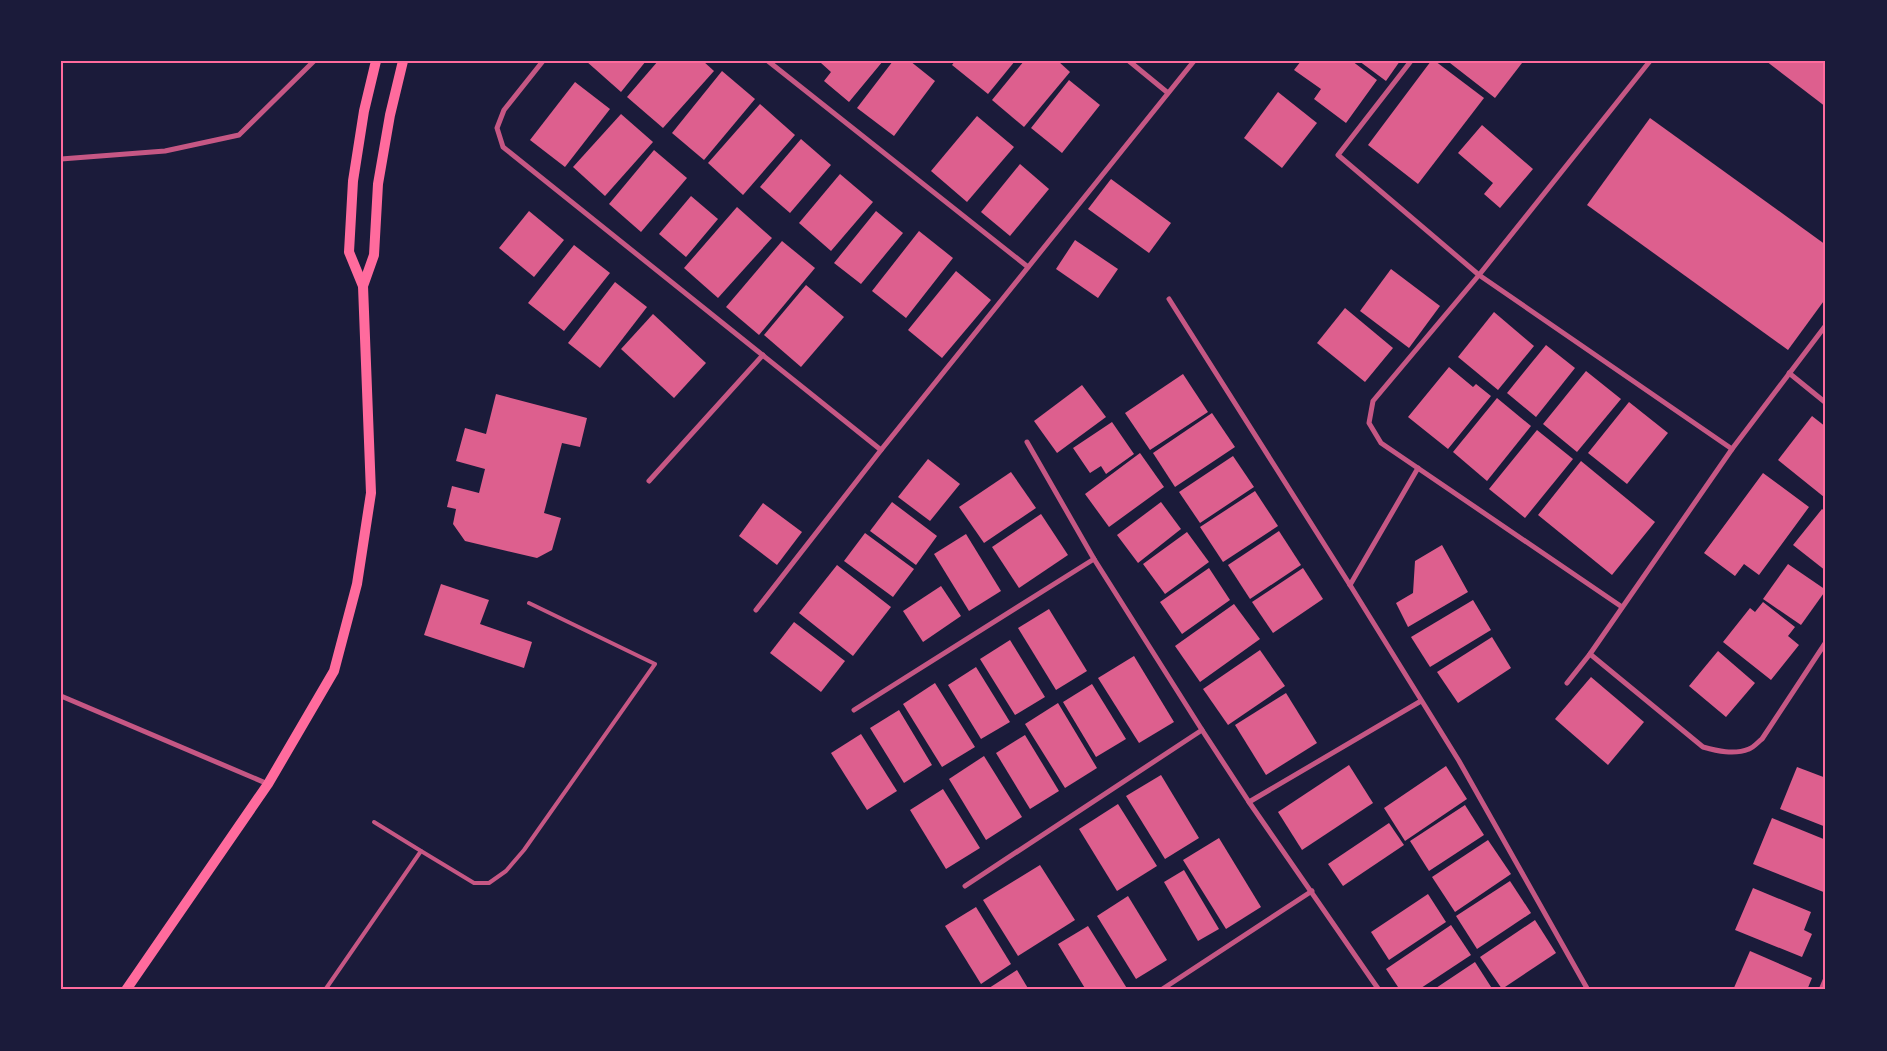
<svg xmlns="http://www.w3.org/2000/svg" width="1887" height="1051" viewBox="0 0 1887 1051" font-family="Ubuntu,sans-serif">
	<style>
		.building { fill: #dd5f8e }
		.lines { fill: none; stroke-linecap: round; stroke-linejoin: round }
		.service { stroke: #c65784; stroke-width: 4 }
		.minor { stroke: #c65784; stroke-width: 5 }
		.secondary { stroke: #ff6b9d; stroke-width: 10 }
		.neatline { fill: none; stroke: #ff6b9d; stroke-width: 2 }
	</style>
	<rect width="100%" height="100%" fill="#1b1b3a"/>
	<!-- building -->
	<g class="building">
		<polygon points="586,61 646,61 621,92"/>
		<polygon points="658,61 703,61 714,71 663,128 627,97"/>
		<polygon points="822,61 883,61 849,102 824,81 831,72 821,63"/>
		<polygon points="893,61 910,61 935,81 894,136 857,108"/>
		<polygon points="955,61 1015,61 988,94 952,65"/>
		<polygon points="1024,61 1058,61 1070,72 1024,127 992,100"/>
		<polygon points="1301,61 1352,61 1377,80 1346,123 1314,99 1321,89 1294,70"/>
		<polygon points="1359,61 1400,61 1386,81"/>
		<polygon points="1431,61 1435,61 1484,98 1418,184 1368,145"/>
		<polygon points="1452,61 1519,61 1522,63 1495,98 1450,63"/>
		<polygon points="1766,61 1826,61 1826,107"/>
		<polygon points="722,71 755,99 704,160 672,133"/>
		<polygon points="1069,80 1100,105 1062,153 1031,128"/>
		<polygon points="575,82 610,109 565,167 530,140"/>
		<polygon points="1278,92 1317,123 1282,168 1244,138"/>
		<polygon points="760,104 795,135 743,195 708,163"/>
		<polygon points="621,114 653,142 605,196 573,167"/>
		<polygon points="977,116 1014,147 967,202 931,171"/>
		<polygon points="1650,118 1826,245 1826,298 1788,350 1587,205"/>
		<polygon points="1482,125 1533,169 1500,208 1484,194 1493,183 1458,153"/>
		<polygon points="801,139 831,165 790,213 760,187"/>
		<polygon points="654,150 687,178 641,232 609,204"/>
		<polygon points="1020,164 1049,189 1010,236 981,212"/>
		<polygon points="840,174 873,202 831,251 799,223"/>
		<polygon points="1111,179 1171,223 1149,253 1088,209"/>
		<polygon points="691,196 718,219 686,257 659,234"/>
		<polygon points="737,207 772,238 718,298 684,268"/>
		<polygon points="529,211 564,240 534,277 499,248"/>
		<polygon points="876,211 903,233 861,284 834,263"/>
		<polygon points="919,231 953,258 906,318 872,291"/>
		<polygon points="1075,240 1118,269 1098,298 1056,269"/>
		<polygon points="782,241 815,268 759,335 726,307"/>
		<polygon points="574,245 610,273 564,331 528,303"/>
		<polygon points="1391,269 1440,306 1409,348 1360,311"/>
		<polygon points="956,271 991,300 942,358 908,330"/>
		<polygon points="615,282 647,307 600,368 568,343"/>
		<polygon points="806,285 844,317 801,367 764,335"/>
		<polygon points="1345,308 1393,348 1365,382 1317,343"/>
		<polygon points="1494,312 1534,346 1498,390 1458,357"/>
		<polygon points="653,314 706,363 674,398 621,349"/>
		<polygon points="1546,345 1575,368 1536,417 1507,393"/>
		<polygon points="1449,367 1473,387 1476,384 1491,396 1448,449 1408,417"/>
		<polygon points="1586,371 1621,399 1577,452 1543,424"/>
		<polygon points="1183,374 1208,412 1150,450 1125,413"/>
		<polygon points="1082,385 1106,417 1057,453 1034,421"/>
		<polygon points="496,394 587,418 580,447 562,443 544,513 561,518 552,550 537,558 465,541 453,524 456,509 447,507 452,486 479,493 485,469 456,461 465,428 486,434"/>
		<polygon points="1497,398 1531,426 1487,481 1453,452"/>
		<polygon points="1629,402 1668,433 1627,484 1588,453"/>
		<polygon points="1212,413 1235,447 1175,487 1153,453"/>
		<polygon points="1812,416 1826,427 1826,494 1824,497 1778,460"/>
		<polygon points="1112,422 1134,454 1106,474 1101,466 1090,473 1073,448"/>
		<polygon points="1537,430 1573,459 1525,518 1489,489"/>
		<polygon points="1140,453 1164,487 1109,527 1085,494"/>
		<polygon points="1233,456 1254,487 1200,523 1179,492"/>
		<polygon points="928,459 960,484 930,521 898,497"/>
		<polygon points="1581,461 1655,522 1612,575 1538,515"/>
		<polygon points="1011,472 1036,508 984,543 959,507"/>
		<polygon points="1763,473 1809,507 1759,575 1744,564 1735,576 1704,553"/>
		<polygon points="1255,491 1278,526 1223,562 1200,527"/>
		<polygon points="892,502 937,536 916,565 870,531"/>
		<polygon points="1161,502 1181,529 1138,563 1117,535"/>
		<polygon points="763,503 802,532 777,565 739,536"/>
		<polygon points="1822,509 1826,512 1826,571 1793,545"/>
		<polygon points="1041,514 1068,555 1019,588 992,547"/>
		<polygon points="1279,531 1301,565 1250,599 1228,565"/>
		<polygon points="1187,532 1209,562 1165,594 1143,564"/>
		<polygon points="865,533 914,569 893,597 844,561"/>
		<polygon points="966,534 1001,591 969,611 934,554"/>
		<polygon points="1442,545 1468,592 1408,627 1396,603 1413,593 1415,561"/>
		<polygon points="1788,564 1826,590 1801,625 1763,599"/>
		<polygon points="837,565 891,607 853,656 799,613"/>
		<polygon points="1209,568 1230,600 1182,634 1160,602"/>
		<polygon points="1303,568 1323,599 1273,633 1252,602"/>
		<polygon points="441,584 489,600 480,624 532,642 524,668 424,635"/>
		<polygon points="941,586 961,616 923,642 903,611"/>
		<polygon points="1473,600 1491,630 1430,667 1411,637"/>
		<polygon points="1763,602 1795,627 1788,636 1799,645 1771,680 1723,642 1750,608 1755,612"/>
		<polygon points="1234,604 1260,639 1200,682 1175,646"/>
		<polygon points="1049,609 1087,671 1056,690 1018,628"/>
		<polygon points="794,622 845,661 821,692 770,653"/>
		<polygon points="1492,637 1511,668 1458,703 1437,672"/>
		<polygon points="1010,640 1045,697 1015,715 980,659"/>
		<polygon points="1260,650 1285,686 1228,725 1203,689"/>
		<polygon points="1718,651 1755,683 1726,717 1689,686"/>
		<polygon points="1134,656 1174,722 1139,743 1098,678"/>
		<polygon points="976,667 1010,722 981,739 948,685"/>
		<polygon points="1591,677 1644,722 1608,765 1555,719"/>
		<polygon points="935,683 975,747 942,767 903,704"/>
		<polygon points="1092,684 1126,739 1096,757 1063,702"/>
		<polygon points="1286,693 1317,743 1266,775 1235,725"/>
		<polygon points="1058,703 1097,768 1065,788 1025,724"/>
		<polygon points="899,710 932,765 904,783 870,728"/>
		<polygon points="861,734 897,791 867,810 831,753"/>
		<polygon points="1025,735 1059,791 1030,809 996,753"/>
		<polygon points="984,756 1022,817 986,840 949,779"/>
		<polygon points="1349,765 1373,803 1302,850 1278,812"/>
		<polygon points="1446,766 1467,799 1405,841 1384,808"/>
		<polygon points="1797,767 1826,778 1826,827 1780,809"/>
		<polygon points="1161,775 1199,838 1165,859 1126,796"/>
		<polygon points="943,789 980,848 946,869 910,810"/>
		<polygon points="1118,804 1157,866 1117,891 1079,829"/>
		<polygon points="1465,805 1484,835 1429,871 1410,841"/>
		<polygon points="1772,818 1826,840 1826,893 1753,864"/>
		<polygon points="1389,823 1404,845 1343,886 1328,864"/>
		<polygon points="1219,838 1261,907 1226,929 1183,860"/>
		<polygon points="1488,840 1511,874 1455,912 1432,877"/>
		<polygon points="1040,865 1075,920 1018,956 983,900"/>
		<polygon points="1184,870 1219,929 1198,941 1164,882"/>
		<polygon points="1510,881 1531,913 1477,949 1456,916"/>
		<polygon points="1753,888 1811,912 1804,930 1812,934 1802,957 1735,930"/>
		<polygon points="1428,894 1446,922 1389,960 1371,932"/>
		<polygon points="1128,896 1167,960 1136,979 1097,916"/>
		<polygon points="976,907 1011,964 981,984 945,926"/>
		<polygon points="1535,920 1556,953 1502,989 1480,957"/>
		<polygon points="1451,925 1471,955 1418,990 1400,990 1386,969"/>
		<polygon points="1088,926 1128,990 1086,990 1058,944"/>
		<polygon points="1750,951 1812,978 1807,990 1733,990"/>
		<polygon points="1475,962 1493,990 1433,990"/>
		<polygon points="1017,970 1029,990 986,990"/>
	</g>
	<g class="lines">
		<!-- service -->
		<g class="service">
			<polyline points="374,822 421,851"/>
			<polyline points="325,990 421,851 474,883 489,883 506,871 524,850 655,664 529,603"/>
		</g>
		<!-- minor -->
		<g class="minor">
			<polyline points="543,61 504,110 497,128 503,147 881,450"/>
			<polyline points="768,61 1028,267"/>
			<polyline points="1129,61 1168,93"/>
			<polyline points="1411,61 1338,155 1479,275 1732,449"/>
			<polyline points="61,159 165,151 239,135 314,61"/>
			<polyline points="1169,299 1350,585 1459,761 1588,990"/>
			<polyline points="1789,373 1826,403"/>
			<polyline points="1027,442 1094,559 1202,730 1249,802 1379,990"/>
			<polyline points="649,481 763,355"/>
			<polyline points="1350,585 1418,468"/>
			<polyline points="1622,607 1381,443 1369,423 1373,401 1479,275 1650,61"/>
			<polyline points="756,610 881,450 1194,61"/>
			<path d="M1590,654l113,93c14,4 31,8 46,2 4,-1 9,-7 13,-10l64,-97"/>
			<polyline points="1567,683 1590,654 1732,449 1826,325"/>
			<polyline points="61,696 268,784"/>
			<polyline points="854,710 1094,559"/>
			<polyline points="1249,802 1421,701"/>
			<polyline points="965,886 1202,730"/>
			<polyline points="1161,990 1312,891"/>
			<polyline points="1821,990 1826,978"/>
		</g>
		<!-- secondary -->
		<g class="secondary">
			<polyline points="363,286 374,255 378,184 390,115 403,61"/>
			<polyline points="126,990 268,784 334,671 357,584 371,493 363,286 349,252 353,181 364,111 376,61"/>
		</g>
	</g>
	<!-- border -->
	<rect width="1887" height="1051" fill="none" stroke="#1b1b3a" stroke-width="125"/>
	<rect x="62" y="62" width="1762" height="926" class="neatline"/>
</svg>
